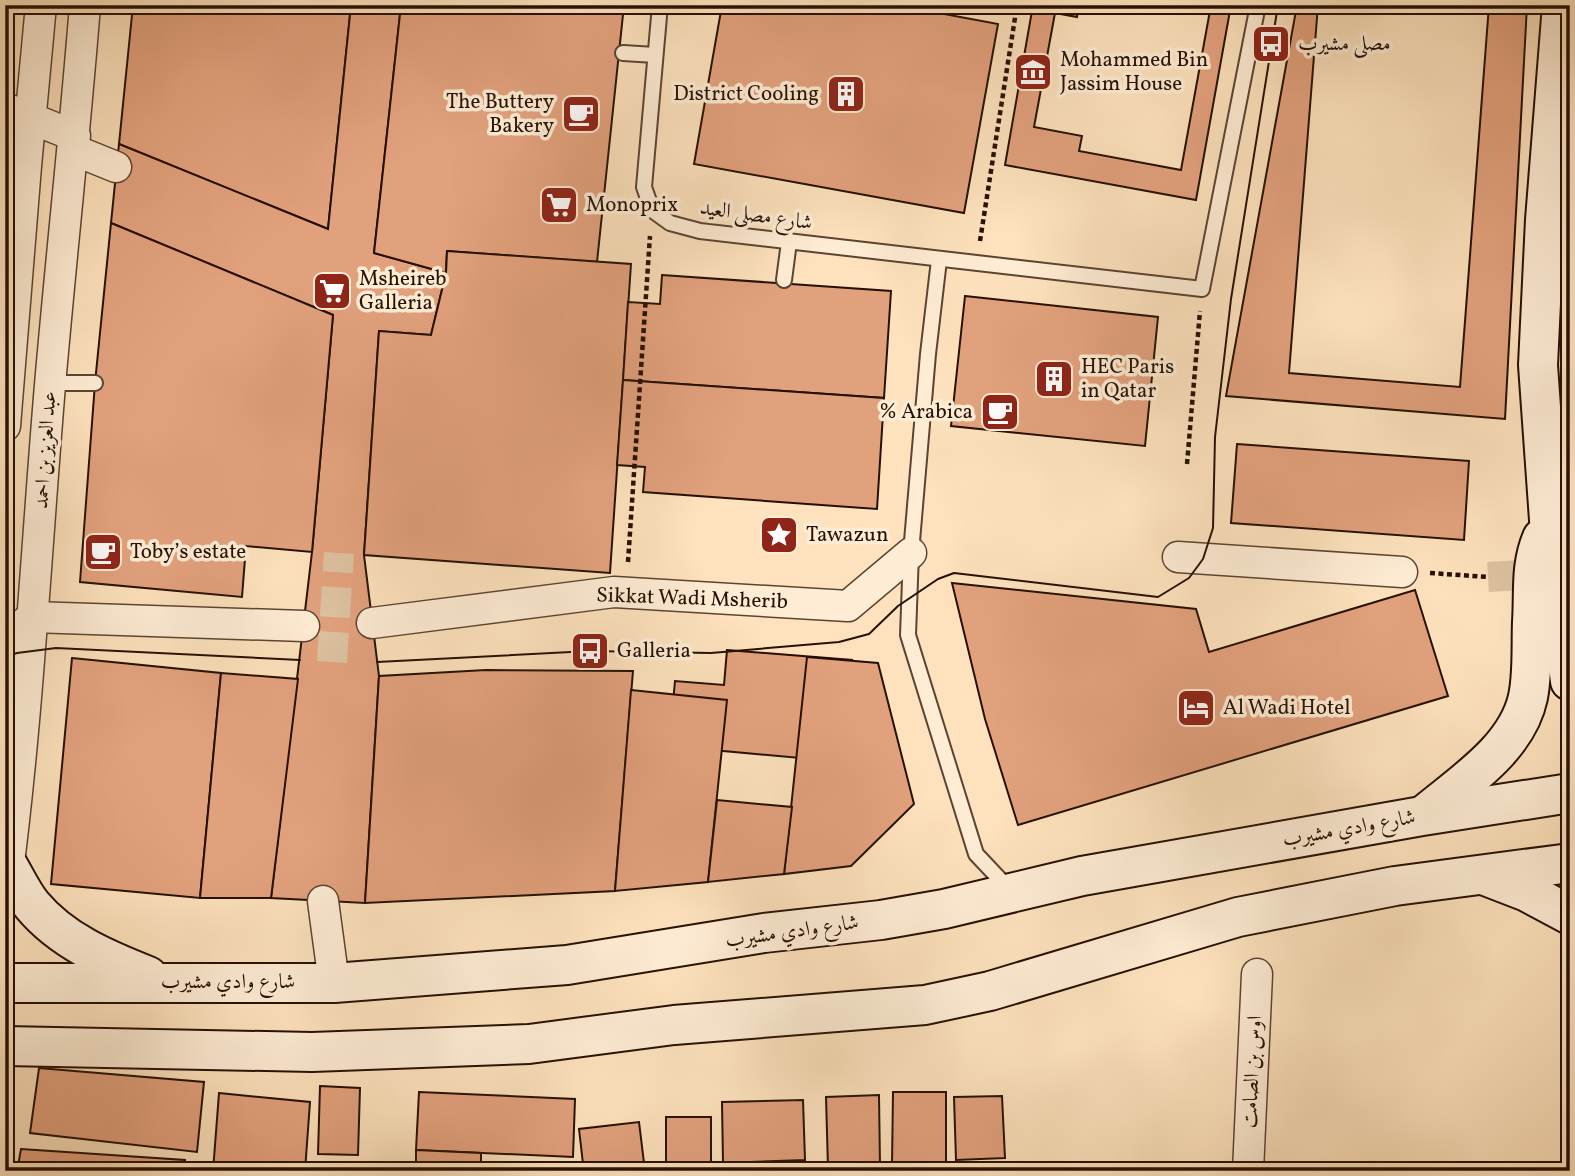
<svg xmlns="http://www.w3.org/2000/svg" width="1575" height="1176" viewBox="0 0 1575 1176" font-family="Vollkorn,Amiri,serif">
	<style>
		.building { fill: #e2a17d; stroke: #261004; stroke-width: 2 }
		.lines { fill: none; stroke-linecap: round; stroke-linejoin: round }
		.street-tunnel { stroke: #ddc2a1; stroke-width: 30; stroke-dasharray: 30 15; stroke-linecap: butt }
		.lane-casing { stroke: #5c4432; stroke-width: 18 }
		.street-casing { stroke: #5c4432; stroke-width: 33 }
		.secondary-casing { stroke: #261004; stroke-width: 42 }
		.path { stroke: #261004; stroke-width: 4.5; stroke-dasharray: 5 3.5; stroke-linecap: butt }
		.lane { stroke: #feecd4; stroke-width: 14 }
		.street { stroke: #feecd4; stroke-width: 30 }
		.secondary { stroke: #feecd4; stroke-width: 38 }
		.tram { stroke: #261004; stroke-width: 2 }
		.labels { text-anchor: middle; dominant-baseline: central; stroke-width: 7; stroke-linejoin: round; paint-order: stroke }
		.poi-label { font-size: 21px; fill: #261004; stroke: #feecd4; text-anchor: start }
		.street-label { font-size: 21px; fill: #261004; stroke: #feecd4 }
	</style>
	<rect width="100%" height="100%" fill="#fde2bd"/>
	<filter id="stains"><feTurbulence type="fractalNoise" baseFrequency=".00286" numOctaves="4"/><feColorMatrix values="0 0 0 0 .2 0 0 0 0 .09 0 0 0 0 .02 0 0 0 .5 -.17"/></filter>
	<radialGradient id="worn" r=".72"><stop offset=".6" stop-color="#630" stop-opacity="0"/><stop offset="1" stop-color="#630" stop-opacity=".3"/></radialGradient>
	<!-- building -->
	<g class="building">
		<polygon points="133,5 351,5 328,229 119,144"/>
		<polygon points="351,5 401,5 374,253 446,273 431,335 379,331 364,555 379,676 365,903 271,898 312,552 333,315 111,223 119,144 328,229"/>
		<polygon points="401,5 624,5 597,262 447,251 446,273 374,253"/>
		<polygon points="722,5 896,5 998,24 964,213 694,164"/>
		<polygon points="1033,5 1079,5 1077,17 1055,13 1034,127 1082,136 1079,151 1181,170 1211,5 1231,5 1196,200 1005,165"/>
		<polygon points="1297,5 1318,5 1289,373 1460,387 1489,5 1527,5 1505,419 1226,396"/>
		<polygon points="111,223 333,315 312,552 246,546 242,597 80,582 95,383"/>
		<polygon points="447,251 631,264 610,573 364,555 379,331 431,335 446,273"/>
		<polygon points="662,275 891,291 884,398 623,380 628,302 660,304"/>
		<polygon points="965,296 1158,317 1145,446 951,426"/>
		<polygon points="623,380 884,398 877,509 643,492 645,467 617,465"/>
		<polygon points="1237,444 1469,461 1464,540 1231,523"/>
		<polygon points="952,583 1196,609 1209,652 1415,590 1448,696 1018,825 985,719"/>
		<polygon points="727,650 852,660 844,762 669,746 675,681 724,685"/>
		<polygon points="807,657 878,663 914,804 851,866 784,874"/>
		<polygon points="72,658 221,673 200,898 51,884"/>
		<polygon points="486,670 633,671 615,891 365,903 379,676"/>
		<polygon points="221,673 298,679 271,898 200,898"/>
		<polygon points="631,690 727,700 708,882 615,891"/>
		<polygon points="717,800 792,807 784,874 708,882"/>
		<polygon points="39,1068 204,1082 197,1152 30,1133"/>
		<polygon points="320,1086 360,1088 358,1155 318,1154"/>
		<polygon points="419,1092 575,1099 573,1157 416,1150"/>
		<polygon points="893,1092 946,1092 946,1164 892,1164"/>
		<polygon points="219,1093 310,1102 305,1171 213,1171"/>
		<polygon points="879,1095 880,1166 828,1168 826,1097"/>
		<polygon points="1002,1096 1005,1158 956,1160 954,1097"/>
		<polygon points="803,1100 805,1160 723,1163 722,1102"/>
		<rect x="666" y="1117" width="45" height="47"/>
		<polygon points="639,1122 645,1171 550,1171 583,1164 579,1129"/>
		<polygon points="21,1149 185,1160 185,1171 17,1171"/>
		<polygon points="416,1150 481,1153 481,1171 416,1171"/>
	</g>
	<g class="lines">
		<!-- street-tunnel -->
		<g class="street-tunnel">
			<polyline points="1488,577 1555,573"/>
			<polyline points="332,662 339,553"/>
		</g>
		<defs>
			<g id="lane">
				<polyline points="660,5 644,187 652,210 670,223 700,231 1202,289 1258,5"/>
				<polyline points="623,53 655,55"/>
				<polyline points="939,260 928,354 911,553 908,635 976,854 1008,888"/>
				<polyline points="784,280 789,242"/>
				<polyline points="51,383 95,383"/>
			</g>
			<g id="street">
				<polyline points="5,108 75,136"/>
				<polyline points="74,150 116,167"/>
				<polyline points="5,426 26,166 41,5"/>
				<polyline points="1178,557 1402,572"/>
				<polyline points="372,623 614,592 848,606 911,553"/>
				<polyline points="5,639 32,617 304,626"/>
				<path d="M6,886c22,-166 30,-334 44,-501 11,-127 25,-253 35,-380"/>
				<polyline points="323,901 334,983"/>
				<polyline points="1248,1171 1257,974"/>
			</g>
			<g id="secondary">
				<polyline points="1562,5 1545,220 1538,365 1549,520 1570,681"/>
				<path d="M1424,815c38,-32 93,-66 104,-118 5,-24 3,-51 4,-75 2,-30 -2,-56 10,-84"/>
				<path d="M9,867c7,12 14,27 23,38 30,36 73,54 116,71"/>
				<polyline points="1483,875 1527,892 1570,915"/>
				<polyline points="5,983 334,983 567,965 764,933 881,920 944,909 1082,876 1422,816 1570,793"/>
				<polyline points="5,1046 312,1052 529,1044 674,1025 925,1005 990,991 1238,917 1395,886 1570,863"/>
			</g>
		</defs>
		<!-- lane casing -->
		<use href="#lane" class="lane-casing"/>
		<!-- street casing -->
		<use href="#street" class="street-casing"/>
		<!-- secondary casing -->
		<use href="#secondary" class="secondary-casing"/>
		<!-- path -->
		<g class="path">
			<polyline points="980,241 1017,5"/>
			<polyline points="1187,464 1200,311"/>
			<polyline points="628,562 650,236"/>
			<polyline points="1430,573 1488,577"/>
		</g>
		<!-- lane -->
		<use href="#lane" class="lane"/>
		<!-- street -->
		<use href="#street" class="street"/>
		<!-- secondary -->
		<use href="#secondary" class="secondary"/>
		<!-- tram -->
		<g class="tram">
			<polyline points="5,657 17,653 56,648 300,660"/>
			<polyline points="377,662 590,651 711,653 839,642 869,634 898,606 938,579 954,573 1158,597 1189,578 1203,559 1213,528 1215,437 1231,299 1278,5"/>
		</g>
	</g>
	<!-- icons -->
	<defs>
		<symbol id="bus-square" viewBox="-11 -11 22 22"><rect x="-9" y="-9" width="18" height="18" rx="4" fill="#8f2418" stroke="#feecd4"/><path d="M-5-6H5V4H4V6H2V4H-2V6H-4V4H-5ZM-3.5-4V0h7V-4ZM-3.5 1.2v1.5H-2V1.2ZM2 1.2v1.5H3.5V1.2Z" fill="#fff"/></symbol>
		<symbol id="museum-square" viewBox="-11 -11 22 22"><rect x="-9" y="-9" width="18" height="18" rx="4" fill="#8f2418" stroke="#feecd4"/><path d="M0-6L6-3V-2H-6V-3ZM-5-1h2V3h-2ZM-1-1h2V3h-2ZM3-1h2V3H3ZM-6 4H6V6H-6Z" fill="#fff"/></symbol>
		<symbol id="building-square" viewBox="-11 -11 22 22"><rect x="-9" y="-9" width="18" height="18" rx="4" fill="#8f2418" stroke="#feecd4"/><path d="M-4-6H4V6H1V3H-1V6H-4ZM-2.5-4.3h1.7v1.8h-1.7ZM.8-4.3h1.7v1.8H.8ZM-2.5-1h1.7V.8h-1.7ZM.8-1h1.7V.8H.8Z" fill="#fff"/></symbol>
		<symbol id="cafe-square" viewBox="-11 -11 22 22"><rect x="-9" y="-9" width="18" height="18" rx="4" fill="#8f2418" stroke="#feecd4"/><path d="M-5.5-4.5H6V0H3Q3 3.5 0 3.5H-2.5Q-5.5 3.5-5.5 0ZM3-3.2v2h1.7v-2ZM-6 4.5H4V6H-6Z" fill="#fff"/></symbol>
		<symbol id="supermarket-square" viewBox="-11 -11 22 22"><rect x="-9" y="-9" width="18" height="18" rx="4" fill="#8f2418" stroke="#feecd4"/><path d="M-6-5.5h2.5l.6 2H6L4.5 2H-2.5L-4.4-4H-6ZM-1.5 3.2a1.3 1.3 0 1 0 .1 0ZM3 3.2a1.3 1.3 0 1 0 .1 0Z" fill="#fff"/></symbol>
		<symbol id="sight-square" viewBox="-11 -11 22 22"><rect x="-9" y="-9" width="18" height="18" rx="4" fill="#8f2418" stroke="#feecd4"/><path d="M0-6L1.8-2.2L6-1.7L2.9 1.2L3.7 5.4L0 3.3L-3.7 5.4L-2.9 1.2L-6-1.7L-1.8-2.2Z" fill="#fff"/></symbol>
		<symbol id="hotel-square" viewBox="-11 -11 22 22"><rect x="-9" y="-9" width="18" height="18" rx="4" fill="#8f2418" stroke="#feecd4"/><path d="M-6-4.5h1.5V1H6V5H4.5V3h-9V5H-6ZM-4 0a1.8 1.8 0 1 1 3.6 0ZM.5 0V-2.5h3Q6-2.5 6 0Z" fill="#fff"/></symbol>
	</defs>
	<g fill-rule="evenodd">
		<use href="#bus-square" x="1249" y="22" width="44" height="44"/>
		<use href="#museum-square" x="1011" y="50" width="44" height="44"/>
		<use href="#building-square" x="824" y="72" width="44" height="44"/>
		<use href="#cafe-square" x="559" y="92" width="44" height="44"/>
		<use href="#supermarket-square" x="537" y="183" width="44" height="44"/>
		<use href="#supermarket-square" x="310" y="269" width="44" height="44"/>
		<use href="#building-square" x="1032" y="357" width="44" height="44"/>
		<use href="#cafe-square" x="978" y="390" width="44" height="44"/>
		<use href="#sight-square" x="757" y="513" width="44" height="44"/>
		<use href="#cafe-square" x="81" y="530" width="44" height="44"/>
		<use href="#bus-square" x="568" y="629" width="44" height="44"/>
		<use href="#hotel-square" x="1174" y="686" width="44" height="44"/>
	</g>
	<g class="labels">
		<!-- poi labels -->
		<g class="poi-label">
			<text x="1298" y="44">مصلى مشيرب</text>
			<text x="1060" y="60">Mohammed Bin<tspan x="1060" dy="24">Jassim House</tspan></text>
			<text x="819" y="94" text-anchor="end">District Cooling</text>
			<text x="554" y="102" text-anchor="end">The Buttery<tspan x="554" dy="24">Bakery</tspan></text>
			<text x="586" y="205">Monoprix</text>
			<text x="359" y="279">Msheireb<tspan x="359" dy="24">Galleria</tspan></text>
			<text x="1081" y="367">HEC Paris<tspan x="1081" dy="24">in Qatar</tspan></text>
			<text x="973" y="412" text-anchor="end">% Arabica</text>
			<text x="806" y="535">Tawazun</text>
			<text x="130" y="552">Toby’s estate</text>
			<text x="617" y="651">Galleria</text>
			<text x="1223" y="708">Al Wadi Hotel</text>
		</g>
		<!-- street labels -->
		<g class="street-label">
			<text transform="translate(756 216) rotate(8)">شارع مصلى العيد</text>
			<text transform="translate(46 450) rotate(-86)">عبد العزيز بن احمد</text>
			<text transform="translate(692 599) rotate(2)">Sikkat Wadi Msherib</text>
			<text transform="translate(1349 829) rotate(-10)">شارع وادي مشيرب</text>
			<text transform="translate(792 932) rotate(-8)">شارع وادي مشيرب</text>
			<text x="228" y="982">شارع وادي مشيرب</text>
			<text transform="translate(1253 1072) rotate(-87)">اوس بن الصامت</text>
		</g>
	</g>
	<!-- margin -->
	<rect width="1575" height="1176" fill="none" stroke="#fde2bd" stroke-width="28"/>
	<rect x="7" y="7" width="1561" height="1162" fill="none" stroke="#261004" stroke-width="3.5"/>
	<rect x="14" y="14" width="1547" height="1148" fill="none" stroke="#261004" stroke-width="2"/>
	<rect width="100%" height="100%" filter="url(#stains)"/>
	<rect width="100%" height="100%" fill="url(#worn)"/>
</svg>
